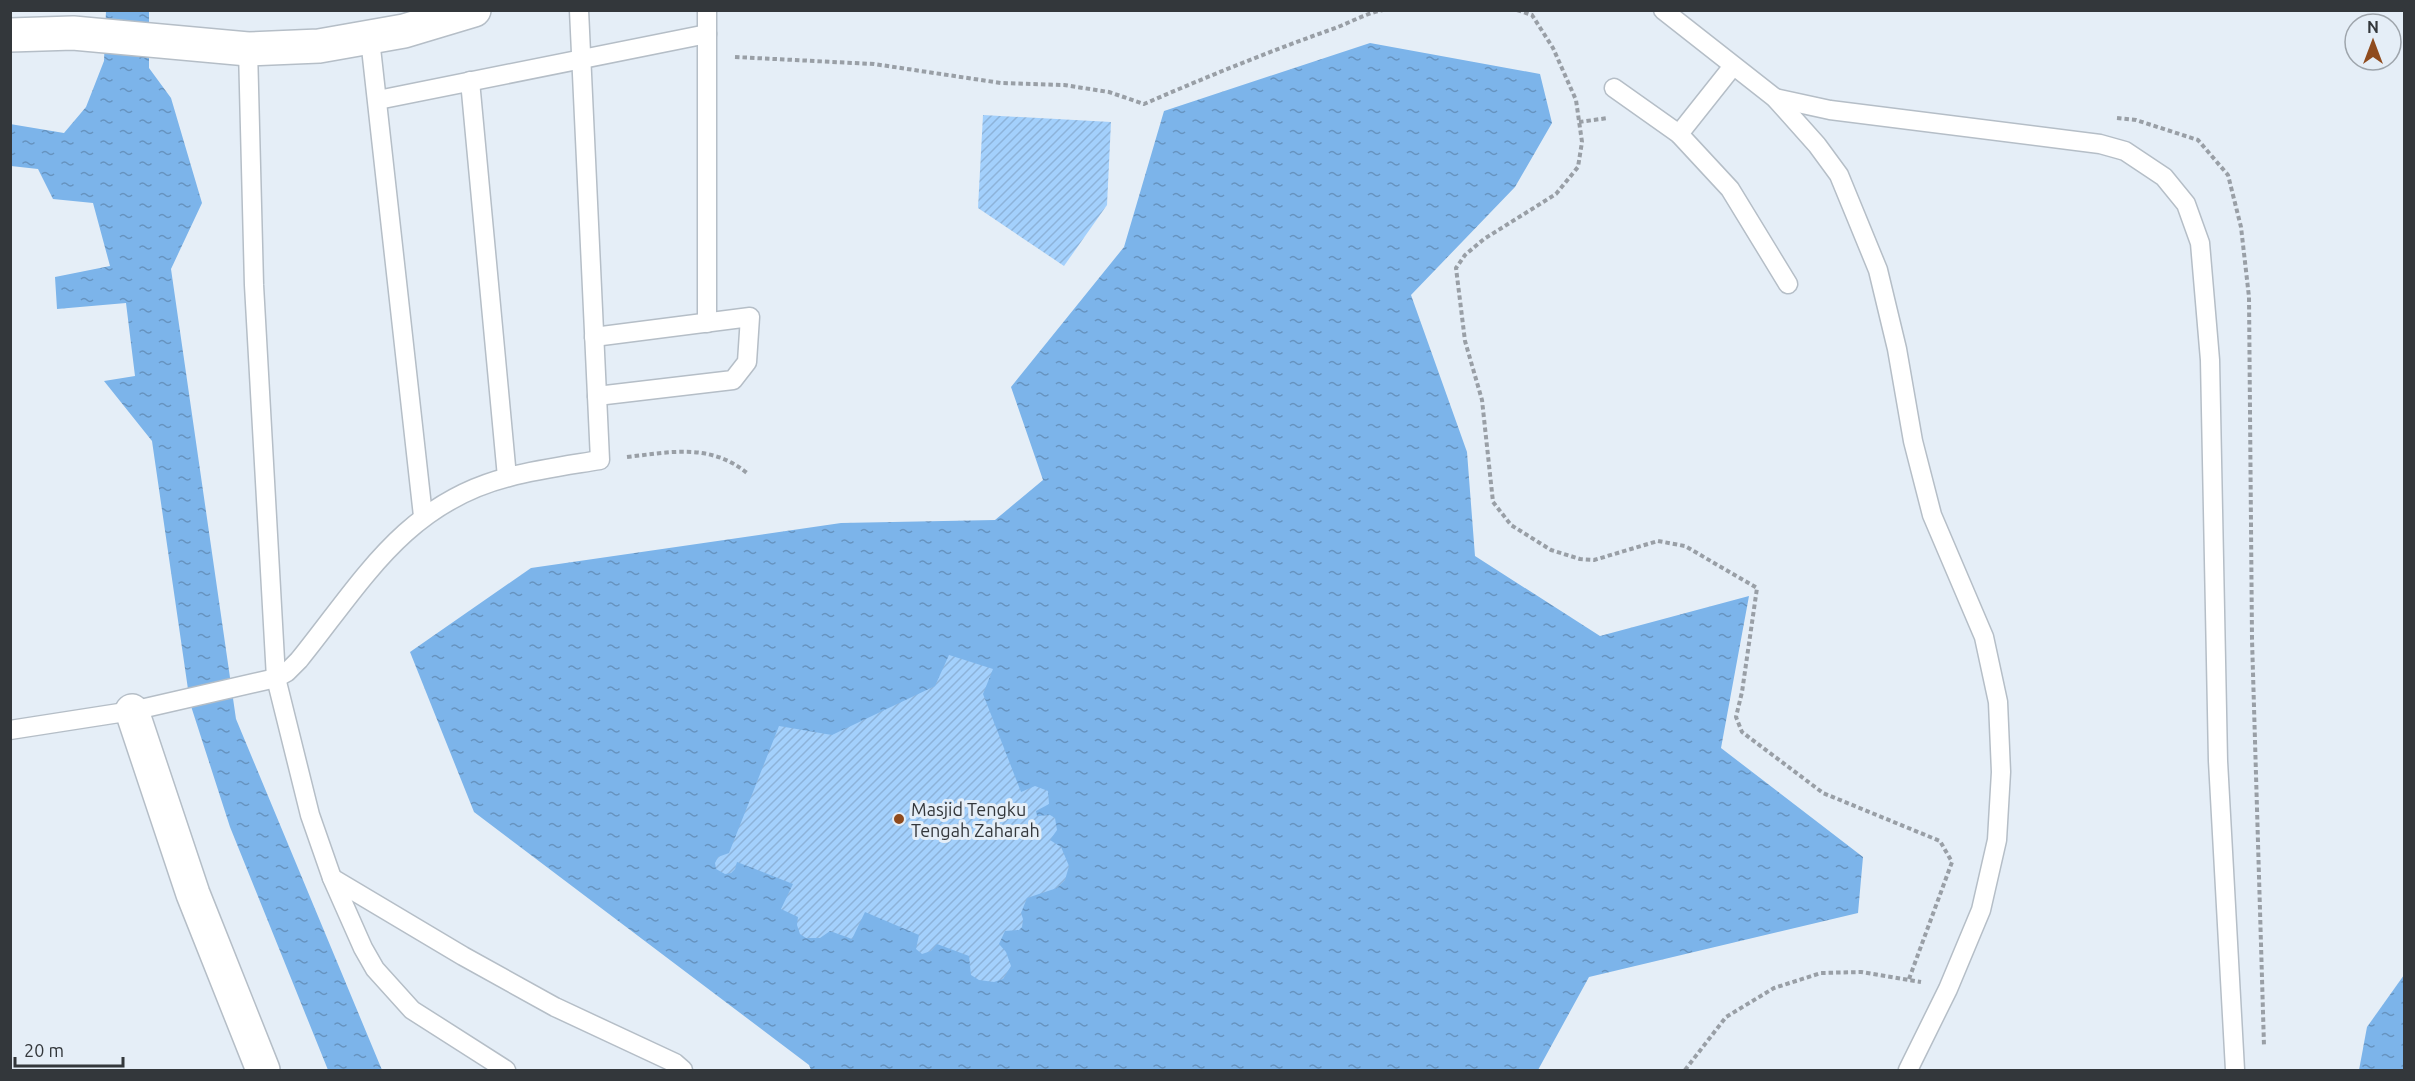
<svg xmlns="http://www.w3.org/2000/svg" width="2415" height="1081" viewBox="0 0 2415 1081" font-family="Ubuntu,sans-serif">
	<style>
		.water { fill: url(#water-ripples) }
		.building { fill: url(#building-hatch) }
		.lines { fill: none; stroke-linecap: round; stroke-linejoin: round }
		.lane-casing { stroke: #b5bec7; stroke-width: 21 }
		.street-casing { stroke: #b5bec7; stroke-width: 36 }
		.path { stroke: #999fa6; stroke-width: 4; stroke-dasharray: 4.5 3; stroke-linecap: butt }
		.lane { stroke: #fff; stroke-width: 18 }
		.street { stroke: #fff; stroke-width: 33 }
		.poi-dot { fill: #8f4b1e; stroke: #e5eef7; stroke-width: 2 }
		.labels { text-anchor: middle; dominant-baseline: central; stroke-width: 6; stroke-linejoin: round; paint-order: stroke }
		.poi-label { font-size: 18px; fill: #33373b; stroke: #e5eef7; text-anchor: start }
	</style>
	<defs>
		<pattern id="water-ripples" width="26" height="14" patternUnits="userSpaceOnUse" patternTransform="scale(1.5)"><rect width="26" height="14" fill="#7cb4ea"/><path d="M2 4q2-2 4 0t4 0M15 11q2-2 4 0t4 0" fill="none" stroke="#6693bf"/></pattern>
		<pattern id="building-hatch" width="6" height="6" patternUnits="userSpaceOnUse" patternTransform="scale(1.5)"><rect width="6" height="6" fill="#a3d0fc"/><path d="M-1 1l2-2M0 6l6-6M5 7l2-2" fill="none" stroke="#8db3d9"/></pattern>
	</defs>
	<rect width="100%" height="100%" fill="#e5eef7"/>
	<!-- water -->
	<g class="water">
		<polygon points="106,11 149,11 149,68 171,98 202,203 171,269 236,719 382,1070 328,1070 230,827 190,703 152,441 104,381 135,376 126,303 57,309 55,277 110,266 93,203 53,199 38,169 11,166 10,124 64,133 86,107 104,61"/>
		<polygon points="1370,43 1540,74 1552,123 1515,187 1411,295 1467,452 1475,556 1600,636 1749,596 1721,748 1863,857 1858,913 1589,977 1538,1070 811,1070 809,1065 474,812 410,652 531,568 841,523 995,520 1043,480 1011,387 1124,247 1164,111"/>
		<polygon points="2404,975 2404,1070 2359,1070 2367,1027"/>
	</g>
	<!-- building -->
	<g class="building">
		<polygon points="983,115 1111,122 1107,205 1064,266 978,208"/>
		<polygon points="949,655 993,669 983,694 1021,792 1035,786 1048,791 1049,804 1036,811 1037,816 1050,815 1055,818 1057,830 1050,840 1061,847 1069,866 1065,880 1057,888 1027,898 1021,913 1023,919 1022,927 1019,930 1005,931 999,944 1006,952 1011,966 1003,979 994,982 979,980 971,975 969,956 937,944 931,951 922,954 916,949 919,935 865,912 852,939 830,931 820,938 806,938 800,934 797,925 798,917 781,909 793,884 737,862 735,869 731,873 725,874 716,869 715,863 718,857 729,853 779,726 832,735 935,686"/>
	</g>
	<g class="lines">
		<defs>
			<g id="lane">
				<polyline points="707,10 707,323"/>
				<polyline points="1663,10 1775,98 1817,145 1839,175 1878,270 1897,349 1913,441 1932,515 1984,637 1998,702 2001,772 1997,840 1981,910 1948,989 1908,1070"/>
				<polyline points="370,39 423,516"/>
				<polyline points="248,49 254,285 276,678 310,815 332,878 363,948 375,969 412,1010 506,1070"/>
				<polyline points="470,81 507,477"/>
				<polyline points="1614,88 1679,134 1730,189 1788,284"/>
				<polyline points="1775,98 1830,110 2100,144 2125,151 2164,177 2186,204 2200,243 2210,360 2218,761 2235,1070"/>
				<polyline points="378,100 707,34"/>
				<polyline points="1679,134 1733,66"/>
				<polyline points="594,337 750,317 747,362 733,380 597,396"/>
				<path d="M10,730l122,-19 144,-33 11,-6 12,-12c63,-78 106,-157 210,-183 30,-8 61,-12 91,-17l-21,-450"/>
				<polyline points="332,878 463,956 555,1007 675,1063 683,1070"/>
			</g>
			<g id="street">
				<polyline points="10,35 73,33 248,49 319,46 404,31 474,10"/>
				<polyline points="132,711 193,894 263,1070"/>
			</g>
		</defs>
		<!-- lane casing -->
		<use href="#lane" class="lane-casing"/>
		<!-- street casing -->
		<use href="#street" class="street-casing"/>
		<!-- path -->
		<g class="path">
			<polyline points="1417,10 1455,10"/>
			<polyline points="1517,10 1532,15 1553,48 1576,100 1582,142 1578,167 1556,194 1484,239 1465,255 1456,268 1465,341 1482,400 1493,502 1511,525 1551,550 1580,559 1594,560 1658,541 1685,546 1757,588 1742,692 1736,717 1742,732 1823,793 1940,841 1952,862 1909,979"/>
			<path d="M735,57l139,7 127,19 63,2 45,7 35,12c60,-26 121,-51 183,-73 19,-6 36,-17 56,-21"/>
			<polyline points="2117,118 2136,120 2198,140 2228,175 2241,227 2249,297 2252,639 2264,1046"/>
			<polyline points="1579,122 1608,118"/>
			<path d="M627,457c44,-5 83,-14 120,16"/>
			<polyline points="1685,1070 1726,1017 1774,988 1821,973 1861,972 1921,982"/>
		</g>
		<!-- lane -->
		<use href="#lane" class="lane"/>
		<!-- street -->
		<use href="#street" class="street"/>
	</g>
	<!-- markers -->
	<circle class="poi-dot" cx="899" cy="819" r="6"/>
	<g class="labels">
		<!-- poi labels -->
		<g class="poi-label">
			<text x="911" y="809">Masjid Tengku<tspan x="911" dy="21">Tengah Zaharah</tspan></text>
		</g>
	</g>
	<!-- border -->
	<rect width="2415" height="1081" fill="none" stroke="#33373b" stroke-width="24"/>
	<!-- north arrow -->
	<g transform="translate(2373 42)"><circle r="28" fill="#e5eef7" stroke="#9ea5ac" stroke-width="1.5"/>
	<path d="M0-4.5L10 22L0 15L-10 22Z" fill="#8f4b1e"/>
	<text y="-9" font-size="16" font-weight="bold" text-anchor="middle" fill="#33373b">N</text>
	</g>
	<!-- scale -->
	<path d="M15 1057v9h108v-9" fill="none" stroke="#33373b" stroke-width="3"/>
	<text x="24" y="1057" font-size="18" fill="#33373b" stroke="#e5eef7" stroke-width="4.5" paint-order="stroke">20 m</text>
</svg>
